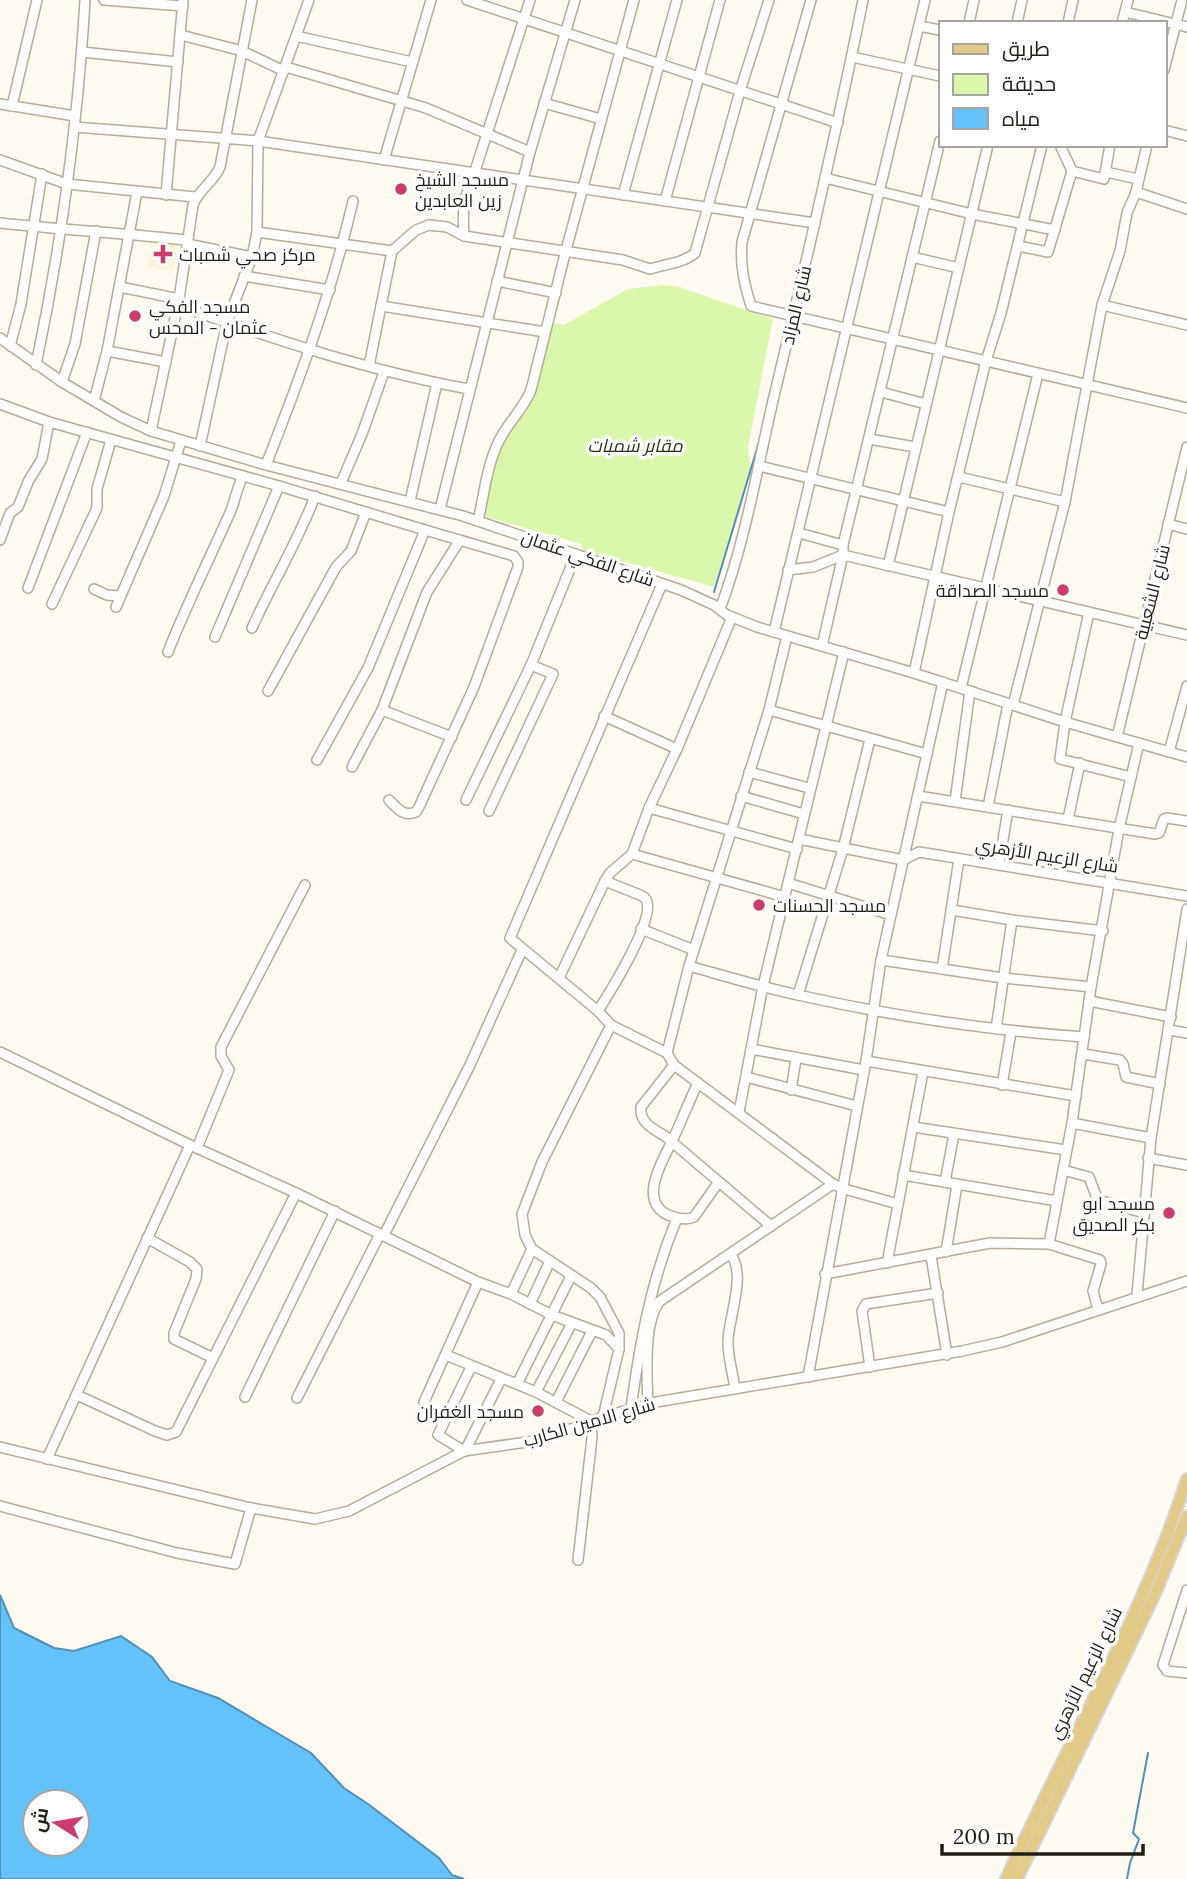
<svg xmlns="http://www.w3.org/2000/svg" width="1187" height="1879" viewBox="0 0 1187 1879" font-family="Lora,Cairo,serif">
	<style>
		.built { fill: #fef4dc }
		.green { fill: #dbf7ab }
		.water { fill: #64c1fa; stroke: #5090b6; stroke-width: 2; fill-rule: evenodd }
		.lines { fill: none; stroke-linecap: round; stroke-linejoin: round }
		.stream { stroke: #5090b6; stroke-width: 2 }
		.minor-casing { stroke: #b6ac98; stroke-width: 12 }
		.major-casing { stroke: #d7d6d5; stroke-width: 14 }
		.minor { stroke: #fff; stroke-width: 9 }
		.major { stroke: #e2ca88; stroke-width: 10 }
		.poi-dot { fill: #c93c6d; stroke: #fff; stroke-width: 2.5 }
		.labels { text-anchor: middle; dominant-baseline: central; stroke-width: 7; stroke-linejoin: round; paint-order: stroke }
		.poi-label { font-size: 18px; fill: #221e16; stroke: #fff; text-anchor: start }
		.street-label { font-size: 18px; fill: #221e16; stroke: #fff }
		.park-label { font-size: 18px; font-style: italic; fill: #27330e; stroke: #fff }
	</style>
	<rect width="100%" height="100%" fill="#fffbf2"/>
	<!-- built -->
	<polygon class="built" points="153,237 179,240 173,272 147,267"/>
	<!-- green -->
	<path class="green" d="M664,285l15,2 94,32 -25,128 3,22 -37,118 -132,-37 -1,-6 -97,-28c7,-31 11,-88 42,-103l9,-27 16,-64 13,3 64,-36z"/>
	<!-- water -->
	<path class="water" d="M0,1595l14,33 40,20 20,3 47,-15 31,21 18,24 48,17 93,55 33,35 24,16 71,54 13,17 12,4h-464zM35,1802h42v42h-42z"/>
	<g class="lines">
		<!-- stream -->
		<g class="stream">
			<polyline points="714,592 759,442"/>
			<polyline points="1127,1879 1130,1863 1139,1839 1133,1833 1148,1753"/>
		</g>
		<defs>
			<g id="minor">
				<polyline points="104,0 183,6"/>
				<polyline points="467,0 838,123"/>
				<path d="M811,0l-69,242c-2,24 2,41 9,64l436,102"/>
				<polyline points="1125,12 1187,27"/>
				<polyline points="969,23 974,0"/>
				<polyline points="1017,23 1022,0"/>
				<polyline points="1068,23 1073,0"/>
				<polyline points="1122,23 1128,0"/>
				<polyline points="919,26 940,30"/>
				<polyline points="181,35 242,51 284,71"/>
				<polyline points="296,36 412,62"/>
				<polyline points="82,52 178,62"/>
				<polyline points="852,57 940,76"/>
				<polyline points="286,67 426,108 530,152"/>
				<polyline points="1164,70 1182,0"/>
				<polyline points="544,103 601,119"/>
				<polyline points="0,104 75,116"/>
				<polyline points="12,106 37,0"/>
				<polyline points="74,127 258,141 815,223"/>
				<polyline points="1164,130 1187,136"/>
				<polyline points="0,160 67,184 195,197"/>
				<polyline points="384,160 431,0"/>
				<polyline points="1072,171 1104,179 1110,145"/>
				<polyline points="1106,172 1138,179"/>
				<polyline points="825,178 972,214 1055,230"/>
				<polyline points="1136,192 1187,209"/>
				<polyline points="166,195 183,0"/>
				<polyline points="623,195 677,0"/>
				<polyline points="665,201 720,0"/>
				<path d="M0,223c63,7 125,10 187,17"/>
				<polyline points="257,232 392,251"/>
				<path d="M464,236c-2,-24 0,-40 10,-62l56,-174"/>
				<polyline points="187,244 252,257"/>
				<polyline points="1018,246 1048,252 1072,171 1060,145"/>
				<polyline points="912,257 959,268"/>
				<polyline points="244,276 330,290"/>
				<polyline points="497,281 556,293"/>
				<polyline points="120,287 179,299"/>
				<path d="M177,305c96,34 192,66 292,84"/>
				<polyline points="1102,305 1187,325"/>
				<polyline points="381,306 545,332"/>
				<polyline points="0,338 62,382 121,417 151,431 266,465 463,516 681,590 714,605 727,615 757,627 914,673 1065,722 1187,757"/>
				<polyline points="10,346 21,304 42,174"/>
				<polyline points="107,351 166,362"/>
				<path d="M36,365c25,-120 42,-242 49,-365"/>
				<path d="M369,366l23,-115 24,-21 13,-5 18,2 17,9 159,24 27,9c15,-5 34,-6 45,-16l45,-162 29,-91"/>
				<polyline points="62,382 75,344 96,231"/>
				<polyline points="881,392 926,404"/>
				<polyline points="94,401 107,351 137,192"/>
				<polyline points="0,404 49,422 279,486 425,530"/>
				<path d="M151,431l28,-132 14,-94c5,-15 21,-23 27,-38l32,-167"/>
				<polyline points="869,439 915,447"/>
				<polyline points="200,446 227,322 252,257 257,232 258,141 309,0"/>
				<path d="M266,465c34,-87 66,-173 87,-264"/>
				<polyline points="759,466 949,512"/>
				<polyline points="959,477 1065,502"/>
				<polyline points="341,483 362,434 384,372"/>
				<polyline points="410,501 437,383"/>
				<polyline points="440,509 530,152 575,0"/>
				<path d="M478,521c6,-26 9,-57 21,-80 9,-19 24,-31 32,-51l35,-140 68,-250"/>
				<polyline points="1168,524 1187,529"/>
				<polyline points="799,533 843,545"/>
				<polyline points="0,540 10,513 18,507 29,480 42,459 49,422"/>
				<polyline points="888,566 988,145"/>
				<polyline points="788,570 813,567 843,555 1187,635"/>
				<polyline points="662,584 510,938 598,1011 611,1025 667,1053 674,1065 833,1184 841,1188 898,1204"/>
				<polyline points="28,588 87,432"/>
				<polyline points="94,589 107,595 119,596"/>
				<polyline points="52,604 97,508 97,489 111,440"/>
				<polyline points="116,607 164,496 181,441"/>
				<path d="M720,609c27,-72 38,-147 56,-221 31,-129 61,-258 87,-388"/>
				<polyline points="1089,612 1065,722 1060,759 1131,777"/>
				<path d="M252,628c20,-45 46,-86 63,-132"/>
				<polyline points="774,632 925,0"/>
				<polyline points="215,637 279,486"/>
				<polyline points="822,646 843,555 843,545 940,141"/>
				<path d="M168,652c18,-46 40,-90 60,-135 7,-13 8,-28 15,-41"/>
				<polyline points="914,673 949,512 986,361 1001,313 1042,145"/>
				<polyline points="961,688 1038,374"/>
				<polyline points="268,691 336,567 351,551 366,512"/>
				<polyline points="1013,705 1065,502 1102,305 1120,251 1127,213 1136,192 1147,145"/>
				<polyline points="382,710 452,737"/>
				<polyline points="769,710 927,754"/>
				<polyline points="604,716 677,749"/>
				<polyline points="1117,737 1187,447"/>
				<polyline points="1169,752 1187,686"/>
				<path d="M317,760l51,-92 57,-138 89,26 4,6v5l-44,120 -55,120 -3,5c-13,5 -18,-3 -27,-12"/>
				<polyline points="352,767 382,710 427,592 460,540"/>
				<polyline points="749,772 809,788"/>
				<polyline points="741,796 804,814"/>
				<polyline points="918,796 1155,834 1159,833 1164,819 1167,818 1187,821"/>
				<polyline points="466,800 531,665 576,554"/>
				<polyline points="955,801 970,691"/>
				<polyline points="988,807 1008,704"/>
				<polyline points="649,808 797,849"/>
				<polyline points="489,811 553,674 531,665"/>
				<polyline points="1068,819 1080,763"/>
				<polyline points="799,839 903,860 919,852 1187,896"/>
				<polyline points="632,854 785,897"/>
				<polyline points="999,864 1008,810"/>
				<polyline points="788,883 891,915"/>
				<polyline points="952,910 1012,920 1103,931"/>
				<polyline points="641,929 694,950"/>
				<polyline points="881,960 1003,978 1091,987"/>
				<path d="M689,966c36,10 72,21 109,29 93,21 190,35 286,42"/>
				<polyline points="942,969 959,859"/>
				<polyline points="559,978 605,881 610,873 632,854 649,808 677,749 732,617"/>
				<polyline points="798,995 843,849 870,739"/>
				<polyline points="1089,1001 1171,1017"/>
				<path d="M598,1011c12,-19 55,-88 49,-109 -2,-5 -3,-5 -7,-7l-35,-14"/>
				<polyline points="611,1025 542,1162 522,1214 525,1235 532,1249 591,1288 600,1297 619,1333 619,1349"/>
				<polyline points="996,1029 1012,920"/>
				<polyline points="1169,1030 1187,1033"/>
				<polyline points="751,1049 864,1070"/>
				<polyline points="0,1052 190,1145 296,1193 478,1282 511,1294 552,1315 606,1335 619,1349 603,1417"/>
				<polyline points="667,1053 689,966 769,710 787,636"/>
				<polyline points="1083,1054 1120,1060 1123,1064 1126,1077 1160,1084"/>
				<polyline points="866,1061 1076,1096"/>
				<path d="M674,1065l-33,42c-2,15 12,22 24,29l106,90"/>
				<polyline points="746,1077 857,1106"/>
				<path d="M698,1083c-10,20 -17,40 -27,60 -9,19 -33,58 -3,72 8,3 18,6 26,2l24,-34"/>
				<polyline points="1002,1085 1011,1032"/>
				<polyline points="791,1090 796,1059"/>
				<polyline points="739,1112 763,986 844,652"/>
				<polyline points="1072,1123 1151,1138"/>
				<polyline points="913,1127 1066,1150"/>
				<polyline points="197,1148 229,1070 221,1056 221,1047 305,885"/>
				<polyline points="1148,1158 1187,1165"/>
				<polyline points="1063,1170 1089,1177 1097,1198 1102,1201 1144,1213"/>
				<polyline points="903,1175 1057,1201"/>
				<polyline points="945,1182 954,1134"/>
				<polyline points="384,1235 470,1065 522,950"/>
				<polyline points="147,1238 190,1262 197,1269 196,1279 174,1333 174,1339 213,1358"/>
				<polyline points="946,1252 957,1185"/>
				<path d="M730,1254c17,18 -1,63 -2,86 -1,15 5,33 7,49"/>
				<polyline points="931,1256 947,1355"/>
				<polyline points="887,1263 923,1072"/>
				<polyline points="825,1274 990,1243 1049,1244"/>
				<polyline points="511,1294 532,1249"/>
				<polyline points="1137,1295 1151,1138 1187,909"/>
				<polyline points="530,1304 550,1261"/>
				<polyline points="1098,1309 1093,1291 1101,1264 1100,1260 1049,1244 1072,1123 1091,987 1119,829 1139,743"/>
				<polyline points="446,1355 536,1392 591,1421 592,1438 578,1560"/>
				<polyline points="870,1367 862,1311 866,1304 938,1293"/>
				<polyline points="808,1377 866,1061 881,960 943,682"/>
				<polyline points="517,1384 571,1276"/>
				<polyline points="536,1392 572,1323"/>
				<polyline points="77,1395 155,1431 167,1435 176,1432 296,1193"/>
				<polyline points="245,1397 335,1211"/>
				<polyline points="297,1398 380,1234"/>
				<polyline points="424,1402 478,1282"/>
				<polyline points="556,1402 592,1331"/>
				<path d="M648,1404c-1,-26 -5,-83 12,-103l173,-117"/>
				<path d="M631,1409c9,-68 20,-128 46,-191"/>
				<polyline points="0,1447 251,1508 315,1519 349,1511 464,1451 541,1440 606,1416 656,1402 962,1351 1002,1342 1187,1281"/>
				<polyline points="464,1451 438,1435 471,1367"/>
				<polyline points="465,1451 501,1379"/>
				<polyline points="47,1459 190,1145"/>
				<polyline points="0,1506 177,1553 235,1564 251,1508"/>
				<polyline points="1187,1590 1163,1665 1167,1671 1187,1673"/>
			</g>
			<g id="major">
				<path d="M1006,1879c60,-133 136,-261 181,-400"/>
				<polyline points="1017,1879 1155,1594 1187,1516"/>
			</g>
		</defs>
		<!-- minor casing -->
		<use href="#minor" class="minor-casing"/>
		<!-- major casing -->
		<use href="#major" class="major-casing"/>
		<!-- minor -->
		<use href="#minor" class="minor"/>
		<!-- major -->
		<use href="#major" class="major"/>
	</g>
	<!-- markers -->
	<g class="poi-dot">
		<circle cx="401" cy="189" r="7"/>
		<path d="M159.5 243.5h7v7h7v7h-7v7h-7v-7h-7v-7h7z"/>
		<circle cx="135" cy="316" r="7"/>
		<circle cx="1063" cy="590" r="7"/>
		<circle cx="759" cy="905" r="7"/>
		<circle cx="1169" cy="1213" r="7"/>
		<circle cx="538" cy="1411" r="7"/>
	</g>
	<g class="labels">
		<!-- poi labels -->
		<g class="poi-label">
			<text x="415" y="179">مسجد الشيخ<tspan x="415" dy="21">زين العابدين</tspan></text>
			<text x="179" y="254">مركز صحي شمبات</text>
			<text x="149" y="306">مسجد الفكي<tspan x="149" dy="21">عثمان - المحس</tspan></text>
			<text x="1049" y="590" text-anchor="end">مسجد الصداقة</text>
			<text x="773" y="905">مسجد الحسنات</text>
			<text x="1155" y="1203" text-anchor="end">مسجد ابو<tspan x="1155" dy="21">بكر الصديق</tspan></text>
			<text x="524" y="1411" text-anchor="end">مسجد الغفران</text>
		</g>
		<!-- street labels -->
		<g class="street-label">
			<text transform="translate(796 305) rotate(-77)">شارع المزاد</text>
			<text transform="translate(588 558) rotate(19)">شارع الفكي عثمان</text>
			<text transform="translate(1152 592) rotate(-76)">شارع الشعبية</text>
			<text transform="translate(1047 855) rotate(9)">شارع الزعيم الأزهري</text>
			<text transform="translate(589 1422) rotate(-16)">شارع الامين الكارب</text>
			<text transform="translate(1085 1673) rotate(-64)">شارع الزعيم الأزهري</text>
		</g>
		<!-- park labels -->
		<g class="park-label">
			<text x="635" y="445">مقابر شمبات</text>
		</g>
	</g>
	<!-- legend -->
	<rect x="939" y="21" width="228" height="126" fill="#ffffff" stroke="#a7a5a2" stroke-width="2"/>
	<rect x="953" y="44" width="35" height="10" fill="#e2ca88" stroke="#a7a5a2" stroke-width="2"/>
	<text x="1002" y="56" font-size="21" fill="#221e16">طريق</text>
	<rect x="953" y="74" width="35" height="21" fill="#dbf7ab" stroke="#a7a5a2" stroke-width="2"/>
	<text x="1002" y="91" font-size="21" fill="#221e16">حديقة</text>
	<rect x="953" y="108" width="35" height="21" fill="#64c1fa" stroke="#a7a5a2" stroke-width="2"/>
	<text x="1002" y="126" font-size="21" fill="#221e16">مياه</text>
	<!-- north arrow -->
	<g transform="translate(56 1823) rotate(281)"><circle r="33" fill="#ffffff" stroke="#a7a5a2" stroke-width="2"/>
	<path d="M0-5L12 26L0 18L-12 26Z" fill="#c93c6d"/>
	<text y="-10" font-size="19" font-weight="bold" text-anchor="middle" fill="#221e16">ش</text>
	</g>
	<!-- scale -->
	<path d="M942 1844v10h201v-10" fill="none" stroke="#221e16" stroke-width="3.5"/>
	<text x="953" y="1844" font-size="21" fill="#221e16" stroke="#ffffff" stroke-width="5" paint-order="stroke">200 m</text>
</svg>
